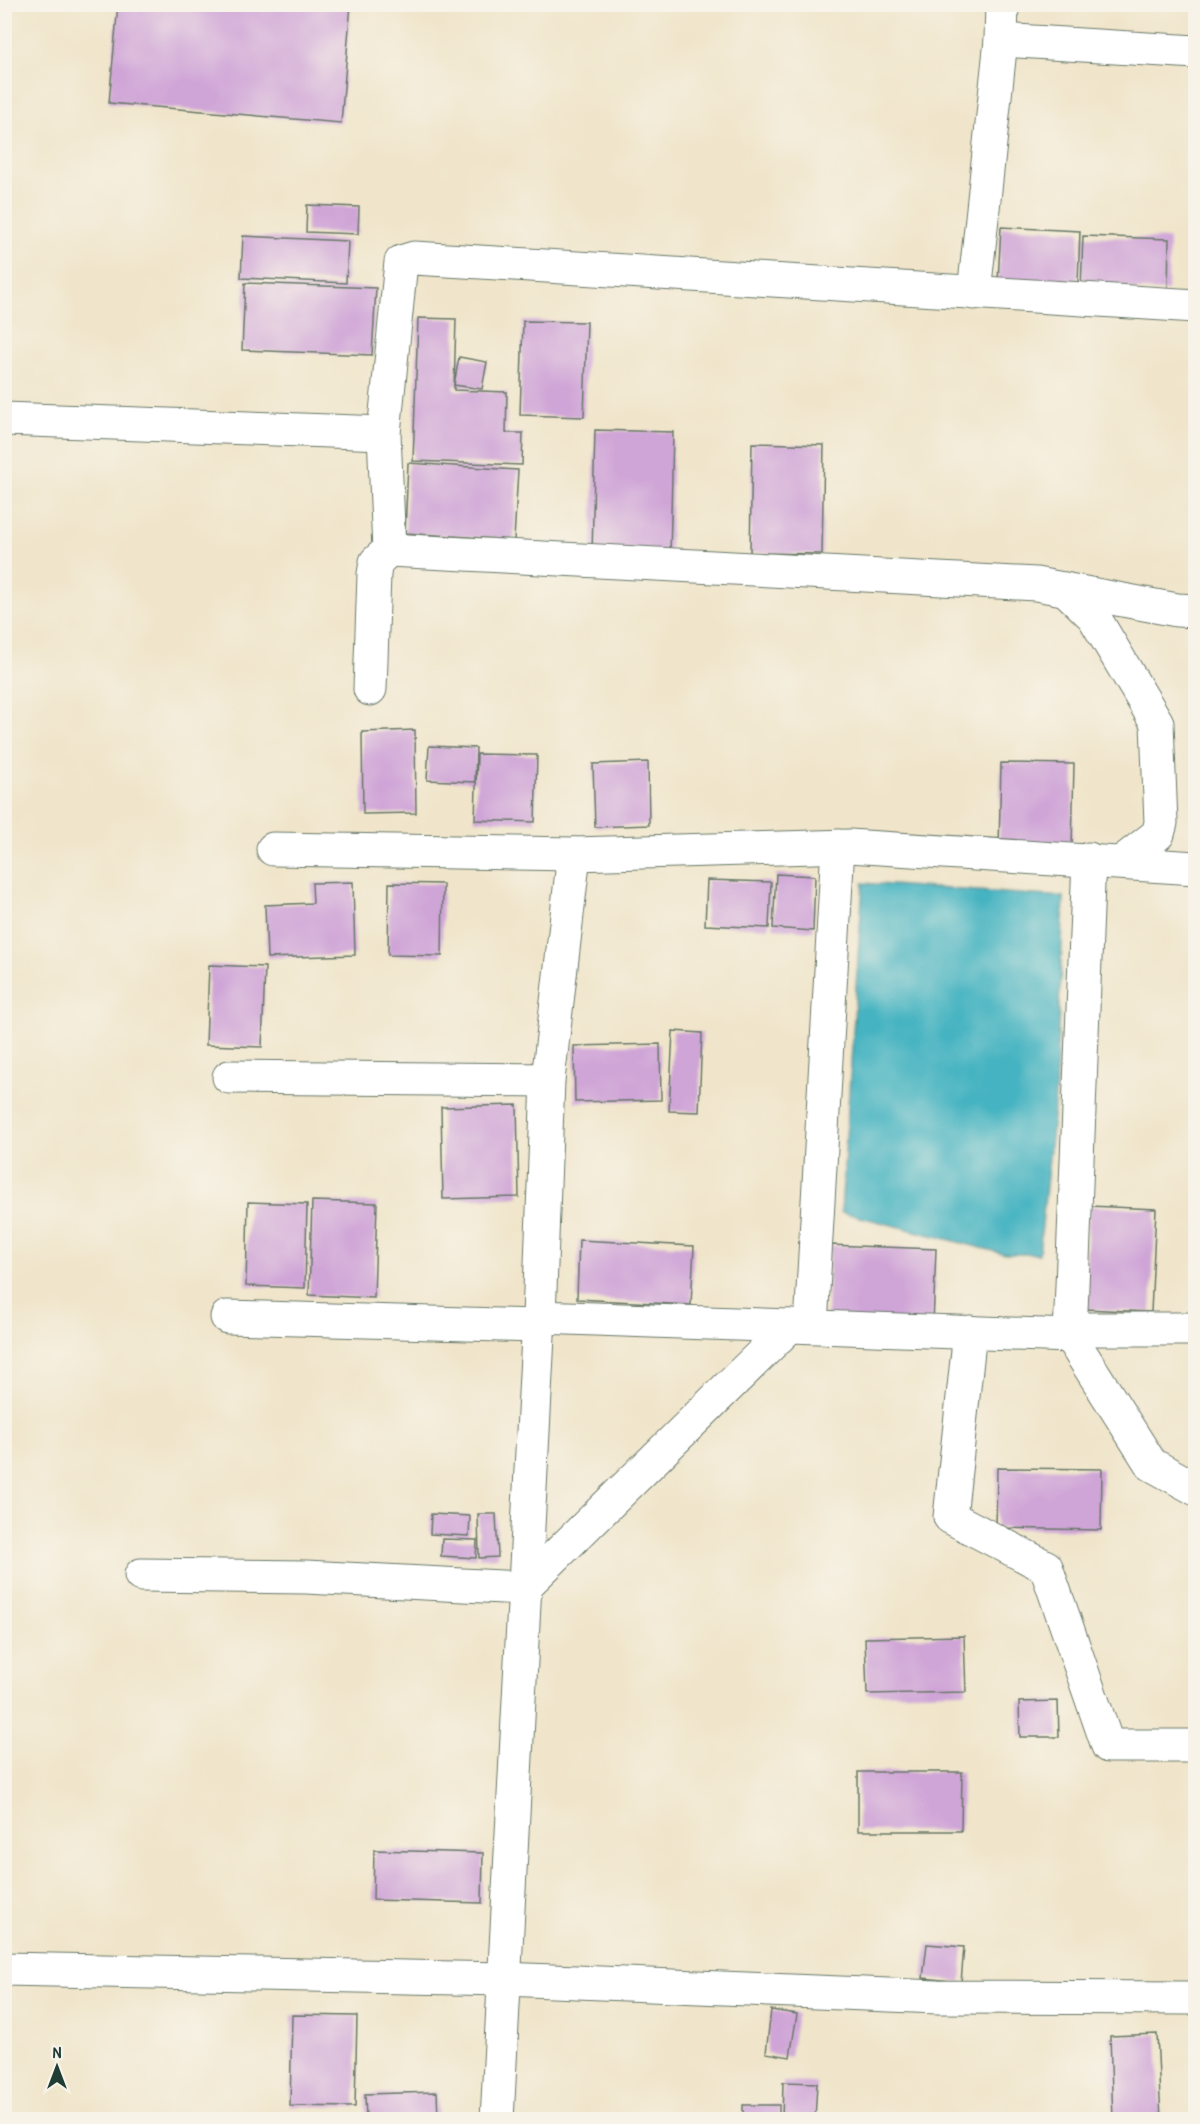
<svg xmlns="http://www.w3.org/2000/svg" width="1200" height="2124" viewBox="0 0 1200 2124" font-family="'Patrick Hand',sans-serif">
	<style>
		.water { fill: #45b3c1; stroke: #32787a; stroke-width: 1.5 }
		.building { fill: #cfa4d7 }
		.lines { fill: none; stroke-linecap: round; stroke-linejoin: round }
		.minor-casing { stroke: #687868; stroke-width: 35 }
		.minor { stroke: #fff; stroke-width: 33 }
	</style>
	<rect width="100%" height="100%" fill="#f7f3e8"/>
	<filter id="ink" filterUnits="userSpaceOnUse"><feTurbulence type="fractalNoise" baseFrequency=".0167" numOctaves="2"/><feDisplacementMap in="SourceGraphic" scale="12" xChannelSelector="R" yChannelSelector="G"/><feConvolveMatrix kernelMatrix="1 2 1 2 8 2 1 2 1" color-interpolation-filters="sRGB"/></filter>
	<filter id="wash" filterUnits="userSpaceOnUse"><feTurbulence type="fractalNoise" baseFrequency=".008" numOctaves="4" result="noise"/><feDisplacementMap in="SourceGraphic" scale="24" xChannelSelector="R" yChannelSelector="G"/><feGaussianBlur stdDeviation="1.35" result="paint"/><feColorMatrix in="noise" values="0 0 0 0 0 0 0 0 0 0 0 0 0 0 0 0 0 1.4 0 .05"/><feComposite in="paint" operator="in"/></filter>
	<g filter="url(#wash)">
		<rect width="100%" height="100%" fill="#f0e5ca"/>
		<!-- water -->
		<polygon class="water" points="863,883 1064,897 1055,1099 1039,1254 1005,1254 841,1212"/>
		<g id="blocks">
			<!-- building -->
			<g class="building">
				<polygon points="118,4 351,4 341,123 109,103"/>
				<polygon points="307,205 359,207 358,234 306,232"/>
				<polygon points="1001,227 1080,231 1078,284 998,281"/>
				<polygon points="243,236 348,241 346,283 241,278"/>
				<polygon points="1083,236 1169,239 1168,291 1081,288"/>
				<polygon points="245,283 376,288 372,355 242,350"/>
				<polygon points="418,318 456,319 454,390 507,392 506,433 523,433 522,465 413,461"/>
				<polygon points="523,321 587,322 584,417 520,415"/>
				<polygon points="459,357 487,362 482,389 454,385"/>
				<polygon points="595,430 673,432 670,556 592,555"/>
				<polygon points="752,443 824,445 822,554 750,553"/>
				<polygon points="408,463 518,470 514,540 405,533"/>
				<polygon points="415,730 416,813 363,814 362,732"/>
				<polygon points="429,746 476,748 475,782 427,780"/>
				<polygon points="477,754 537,755 535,822 475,820"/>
				<polygon points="648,762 649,825 595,827 593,764"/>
				<polygon points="1001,763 1074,764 1072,848 999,847"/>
				<polygon points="776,874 815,876 813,931 773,928"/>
				<polygon points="707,880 771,882 769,928 705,925"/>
				<polygon points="353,882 355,955 267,958 265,905 313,903 312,883"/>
				<polygon points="389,883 443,884 442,956 388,955"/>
				<polygon points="209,965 265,967 262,1047 206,1045"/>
				<polygon points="673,1031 702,1033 699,1112 669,1111"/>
				<polygon points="660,1044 661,1100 575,1102 574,1046"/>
				<polygon points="517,1105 519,1197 443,1199 441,1107"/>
				<polygon points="312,1201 377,1203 374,1298 309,1295"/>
				<polygon points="248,1202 307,1204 305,1288 246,1286"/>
				<polygon points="1089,1206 1156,1209 1151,1312 1084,1309"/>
				<polygon points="579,1240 694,1246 691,1305 577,1299"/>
				<polygon points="829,1245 936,1249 933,1325 827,1321"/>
				<polygon points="997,1468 1102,1469 1101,1530 996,1528"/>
				<polygon points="431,1514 470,1516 469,1536 430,1534"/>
				<polygon points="478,1514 496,1514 498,1557 479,1558"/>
				<polygon points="442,1539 477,1540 476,1558 441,1556"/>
				<polygon points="964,1636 966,1692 867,1694 865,1638"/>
				<polygon points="1058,1701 1059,1737 1020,1737 1019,1702"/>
				<polygon points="858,1772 962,1772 961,1831 858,1831"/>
				<polygon points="374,1850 483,1853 482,1903 373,1900"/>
				<polygon points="927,1944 964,1947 961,1982 923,1978"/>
				<polygon points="771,2010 797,2014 790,2057 766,2053"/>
				<polygon points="292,2015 357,2016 355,2107 290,2106"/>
				<polygon points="1157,2034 1161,2120 1113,2120 1110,2036"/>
				<polygon points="783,2082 817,2083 815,2120 782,2120"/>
				<polygon points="437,2092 438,2120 366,2120 365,2094"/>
				<rect x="743" y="2105" width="36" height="15"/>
			</g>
		</g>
	</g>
	<g filter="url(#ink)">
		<use href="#blocks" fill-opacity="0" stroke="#687868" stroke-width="1.5"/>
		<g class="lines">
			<defs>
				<g id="minor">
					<polyline points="1001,40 1196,52"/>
					<polyline points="974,293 1001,40 1002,4"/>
					<polyline points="4,419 384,433"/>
					<polyline points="389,550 1036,584 1177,610 1196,611"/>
					<polyline points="1065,589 1094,617 1157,723 1161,823 1158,834 1122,862"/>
					<polyline points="370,689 374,574 376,562 389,550 384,433 401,262 414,258 1196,306"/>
					<polyline points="273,849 574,854 849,846 1196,868"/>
					<polyline points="229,1077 548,1080"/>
					<polyline points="227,1317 536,1326"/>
					<polyline points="539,1317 1070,1336 1089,859"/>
					<polyline points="811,1326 838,846"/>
					<polyline points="1071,1329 1196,1329"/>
					<polyline points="970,1332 950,1517 1046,1567 1108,1746 1196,1746"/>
					<polyline points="1070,1336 1151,1464 1196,1489"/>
					<polyline points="141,1575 306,1577 523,1588 790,1326"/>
					<polyline points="4,1969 504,1979 938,1997 1196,1998"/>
					<polyline points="497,2120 539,1317 548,1080 574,854"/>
				</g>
			</defs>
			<!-- minor casing -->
			<use href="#minor" class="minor-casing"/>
			<!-- minor -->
			<use href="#minor" class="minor"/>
		</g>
	</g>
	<!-- margin -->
	<rect width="1200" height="2124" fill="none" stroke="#f7f3e8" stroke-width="24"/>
	<!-- north arrow -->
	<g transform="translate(57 2067)" stroke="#f7f3e8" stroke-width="4.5" paint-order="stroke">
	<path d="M0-4.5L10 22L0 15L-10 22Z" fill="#1f3d34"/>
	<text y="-9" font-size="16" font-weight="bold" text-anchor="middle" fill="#1f3d34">N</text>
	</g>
</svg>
